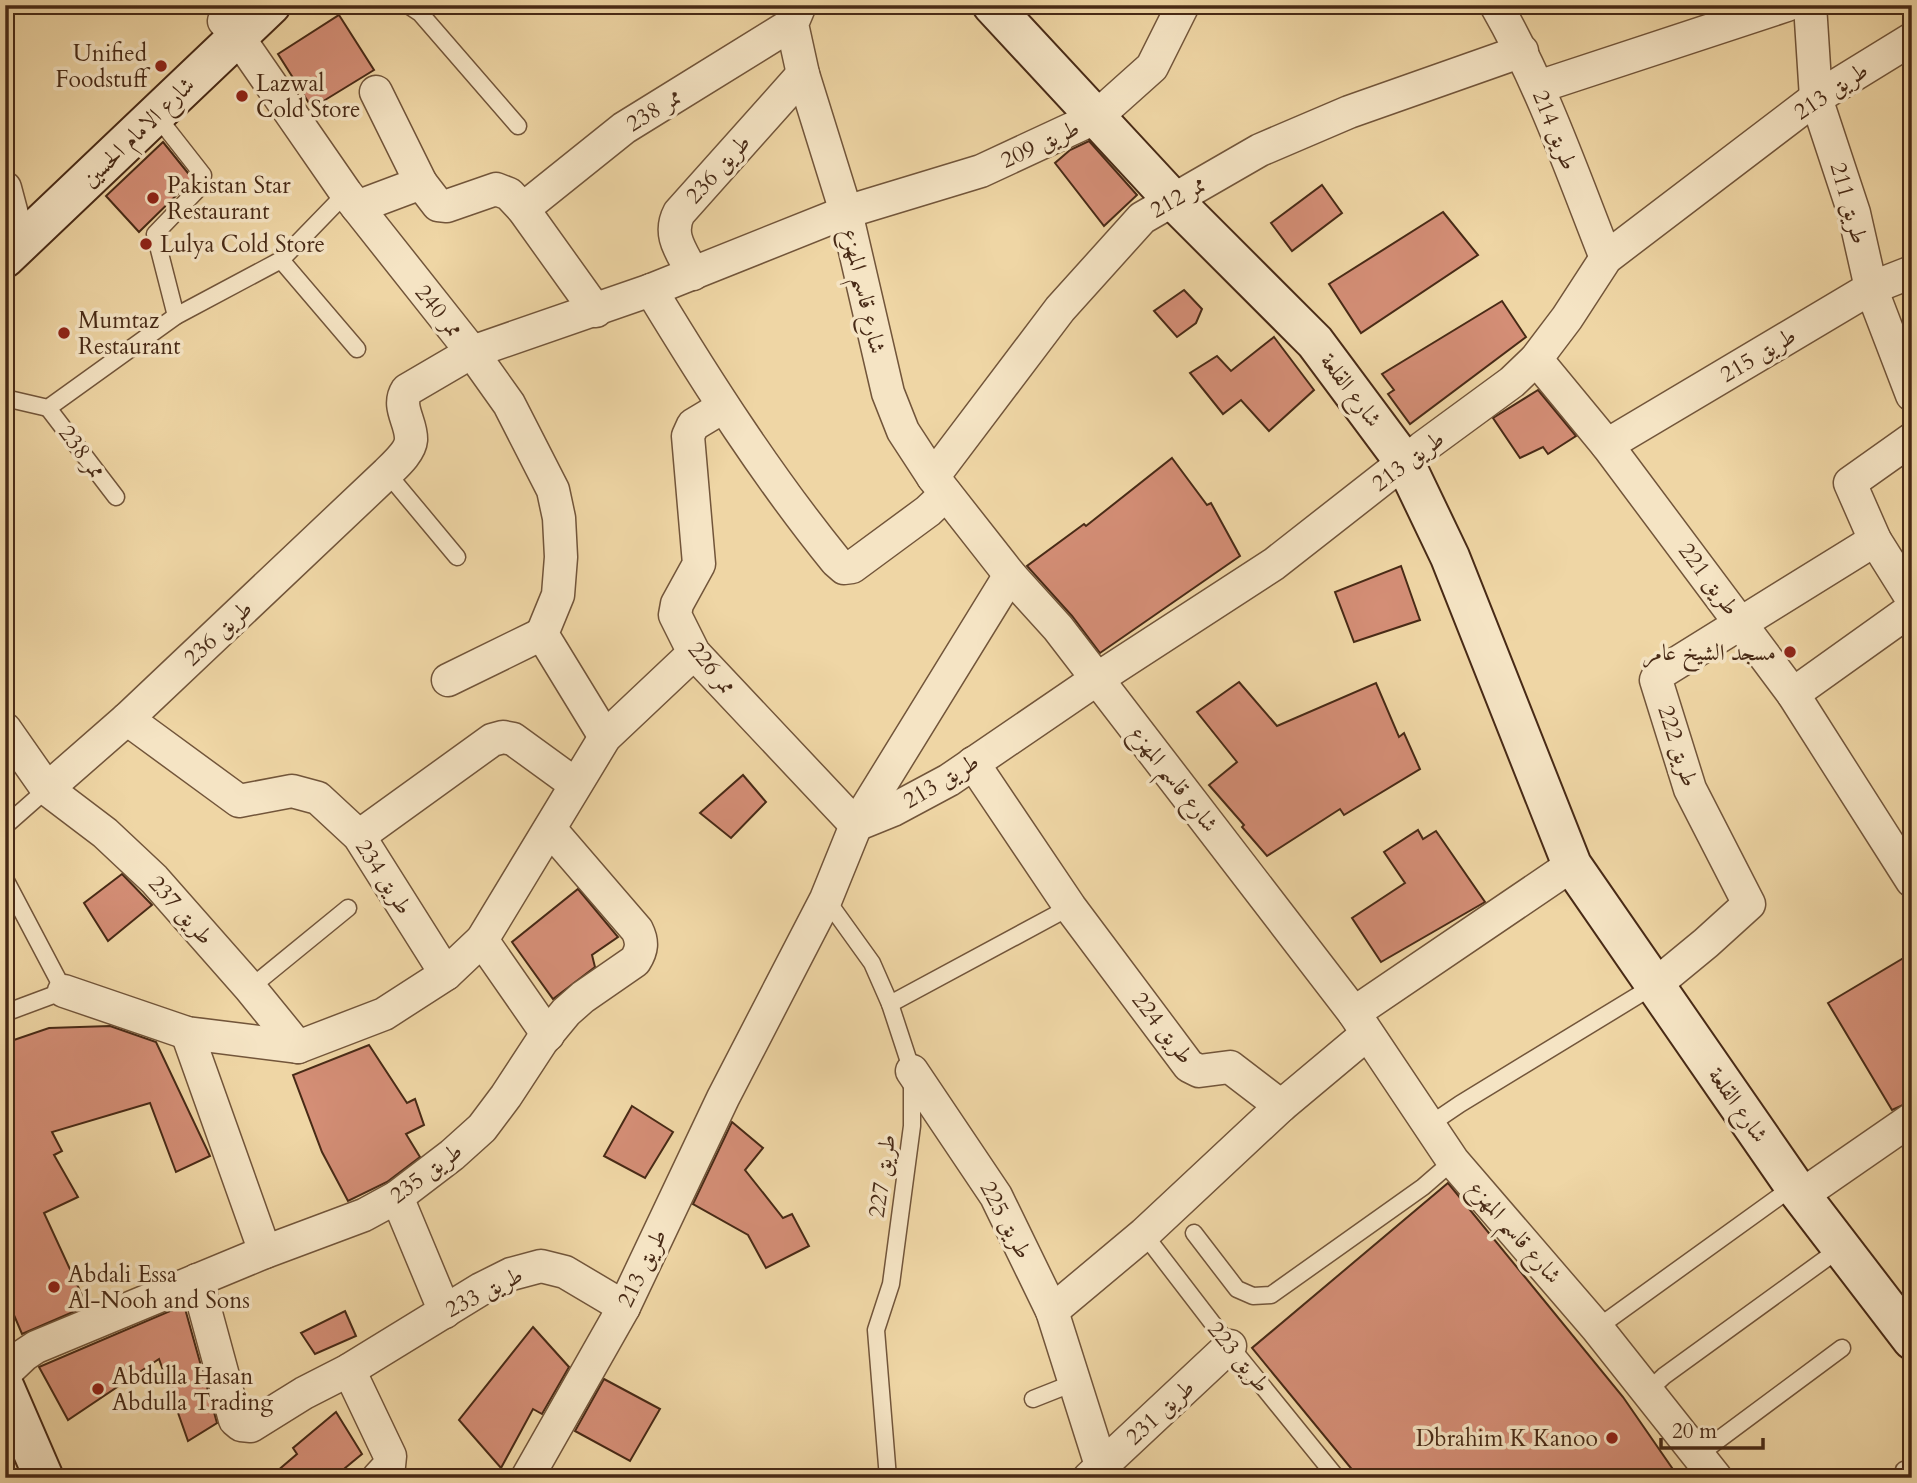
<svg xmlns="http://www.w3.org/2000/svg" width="1917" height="1483" viewBox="0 0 1917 1483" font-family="Cardo,Amiri,serif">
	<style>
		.building { fill: #d48e76; stroke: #482a16; stroke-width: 2 }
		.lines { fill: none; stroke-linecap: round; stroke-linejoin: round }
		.lane-casing { stroke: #72553a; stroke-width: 19 }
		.street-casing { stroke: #72553a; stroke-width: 35 }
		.secondary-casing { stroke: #482a16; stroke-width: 42 }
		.lane { stroke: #f5e4c4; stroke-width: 16 }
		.street { stroke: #f5e4c4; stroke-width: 32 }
		.secondary { stroke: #f5e4c4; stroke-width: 38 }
		.poi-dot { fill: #8f2418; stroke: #f5e4c4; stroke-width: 2.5 }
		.labels { text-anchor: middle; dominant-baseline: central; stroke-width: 7; stroke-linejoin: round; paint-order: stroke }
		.poi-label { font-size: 23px; fill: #482a16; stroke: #f5e4c4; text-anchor: start }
		.street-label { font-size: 23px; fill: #482a16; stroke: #f5e4c4 }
	</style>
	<rect width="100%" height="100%" fill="#efd6a5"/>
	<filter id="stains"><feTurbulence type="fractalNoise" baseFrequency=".00286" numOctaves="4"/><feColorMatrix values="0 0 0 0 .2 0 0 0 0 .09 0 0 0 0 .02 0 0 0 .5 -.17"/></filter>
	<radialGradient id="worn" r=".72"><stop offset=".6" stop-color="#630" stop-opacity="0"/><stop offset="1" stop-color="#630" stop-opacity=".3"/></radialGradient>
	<!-- building -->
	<g class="building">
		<polygon points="339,15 374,70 312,108 278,54"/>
		<polygon points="1089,141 1137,195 1104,226 1055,163 1070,150"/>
		<polygon points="163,142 192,178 191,181 139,232 106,196"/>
		<polygon points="1322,185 1342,213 1292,251 1271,223"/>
		<polygon points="1443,212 1478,255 1361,333 1329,284"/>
		<polygon points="1184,290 1202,309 1196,323 1177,337 1154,311"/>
		<polygon points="1502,301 1526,337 1410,424 1388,394 1394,390 1382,374"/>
		<polygon points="1274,337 1314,390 1269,431 1241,400 1223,414 1190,373 1217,356 1231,371"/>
		<polygon points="1538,390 1576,436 1548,454 1543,447 1520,458 1493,418"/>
		<polygon points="1172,458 1207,505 1211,503 1240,556 1100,653 1072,616 1027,566 1084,524 1086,526"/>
		<polygon points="1401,566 1420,620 1354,642 1335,592"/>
		<polygon points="1239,682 1277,726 1376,683 1399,737 1404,733 1420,769 1344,815 1340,809 1267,856 1242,827 1244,825 1209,785 1237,762 1197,712"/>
		<polygon points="743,775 766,802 731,838 700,813"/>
		<polygon points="1418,830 1423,839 1436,831 1485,902 1381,962 1352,918 1405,883 1384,852"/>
		<polygon points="122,874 152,905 108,941 84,903"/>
		<polygon points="578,889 618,937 592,955 595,967 553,999 512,942"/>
		<polygon points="1912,953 1912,1101 1892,1110 1828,1003"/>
		<polygon points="110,1026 156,1042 210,1156 176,1172 150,1103 52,1132 62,1151 54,1155 78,1197 44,1213 87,1306 22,1334 5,1294 5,1043 49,1028"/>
		<polygon points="369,1045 407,1103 415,1099 424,1125 406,1134 420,1157 387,1182 348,1201 322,1152 293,1075"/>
		<polygon points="632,1106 673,1132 645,1178 604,1156"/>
		<polygon points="732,1122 763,1148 745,1170 783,1218 792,1214 809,1246 766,1268 748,1235 693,1204"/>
		<polygon points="1448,1183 1623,1397 1679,1478 1359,1478 1252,1348"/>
		<polygon points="184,1305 217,1423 188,1441 159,1359 68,1420 39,1367"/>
		<polygon points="345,1311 356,1336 315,1354 301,1333"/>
		<polygon points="533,1327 569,1367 542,1414 533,1409 501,1468 459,1420"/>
		<polygon points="604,1379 660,1409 630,1461 575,1431"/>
		<polygon points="336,1412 362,1454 333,1478 269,1478 297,1454 293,1448"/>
	</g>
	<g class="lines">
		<defs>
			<g id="lane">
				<polyline points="408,5 420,13 518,126"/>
				<polyline points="156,115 203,175 201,186 155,234 176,316"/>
				<polyline points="281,260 357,349"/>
				<polyline points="5,398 48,408 176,316 281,260 346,193"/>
				<polyline points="48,408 116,497"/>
				<polyline points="387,473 457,557"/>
				<polyline points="5,826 47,789"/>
				<polyline points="5,879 64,991 5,1013"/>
				<polyline points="826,899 872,963 890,1004 912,1071 912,1126 891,1284 876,1330 888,1478"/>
				<polyline points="250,988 348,908"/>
				<polyline points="890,1004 1070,907"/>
				<polyline points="1429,1125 1460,1104 1655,985"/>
				<polyline points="1194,1233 1237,1289 1253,1296 1271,1295 1423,1187 1453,1161"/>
				<polyline points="1144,1234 1230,1346 1337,1478"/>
				<polyline points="1597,1328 1794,1186"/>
				<polyline points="1648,1391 1664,1376 1842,1247"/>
				<polyline points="1033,1399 1076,1382"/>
				<polyline points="1698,1455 1842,1348"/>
				<polyline points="1904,1470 1909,1478"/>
			</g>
			<g id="street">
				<polyline points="800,5 792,24 803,74 846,212 888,393 903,431 933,477 1010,575 1058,628 1354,1013 1453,1161 1597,1328 1716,1478"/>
				<path d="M1496,5c46,80 76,167 110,253"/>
				<polyline points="1810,5 1816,98 1854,213 1871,288 1912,395"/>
				<polyline points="224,21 238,37 346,193 472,352 509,404 553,490 559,518 561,557 558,595 542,634 605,737"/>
				<polyline points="1538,87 1787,5"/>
				<polyline points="376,92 421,183"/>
				<polyline points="5,188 13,218 25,242"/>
				<polyline points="357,207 421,183 438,205 447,206 496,189 509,194 523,209 596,311"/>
				<polyline points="523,209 624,128 792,24"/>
				<path d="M693,274c-10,-21 -26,-38 -14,-61l124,-139"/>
				<path d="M651,290c57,94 116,186 185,271l8,7 8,-1 76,-56 18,-17"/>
				<polyline points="1536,359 1607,445 1793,694 1912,881"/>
				<polyline points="723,407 693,425 688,436 699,564 677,604 675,615 694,653 856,825"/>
				<polyline points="1912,439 1850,483 1875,540 1912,599"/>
				<polyline points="1607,445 1871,288 1912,272"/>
				<polyline points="933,477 1060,309 1142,218 1260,150 1349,112 1522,51"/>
				<polyline points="448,680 542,634"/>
				<polyline points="1793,694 1912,609"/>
				<polyline points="127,719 239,801 292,791 318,798 359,836 446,974"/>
				<polyline points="5,729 47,789 105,833 154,879 250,988 298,1047"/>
				<polyline points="973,763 1070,907 1189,1066 1199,1071 1230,1067 1281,1106"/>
				<path d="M47,789l80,-70 260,-246c8,-8 23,-21 24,-33 1,-18 -15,-33 -4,-50l65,-38 179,-62 195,-78 135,-41 114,-53 57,-51 31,-62"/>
				<polyline points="856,825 893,810 949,780 1097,679 1274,564 1422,448 1512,382 1536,359 1567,318 1606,258 1816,98 1912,39"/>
				<polyline points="359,836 492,740 503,737 513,739 575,784"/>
				<polyline points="482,940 548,1035"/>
				<polyline points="1655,985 1706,943 1749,904 1690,789 1656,680 1659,674 1875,540"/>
				<polyline points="64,991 187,1033 298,1047 384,1014 446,974 482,940 605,737 694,653"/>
				<polyline points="1354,1013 1572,865"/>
				<polyline points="187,1033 265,1252"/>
				<polyline points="912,1071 996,1196 1052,1311 1105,1478"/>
				<polyline points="1802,1195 1912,1119"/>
				<polyline points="397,1197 445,1312"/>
				<polyline points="197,1280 235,1420 241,1425 251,1426 304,1393 349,1370 481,1289 511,1274 541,1266 565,1272 624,1307"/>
				<polyline points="1052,1311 1144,1234 1281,1106 1367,1034"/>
				<polyline points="349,1370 390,1456 389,1466 378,1478"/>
				<path d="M5,1373l19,-18 12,-8 229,-95 99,-37 33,-18 55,-42 30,-27 24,-32 36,-55 24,-29 17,-15 52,-36c7,-11 8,-19 2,-31l-87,-101"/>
				<polyline points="527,1478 624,1307 723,1098 826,899 856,825 1010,575"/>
				<polyline points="1089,1478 1230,1346"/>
			</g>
			<g id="secondary">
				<polyline points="992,5 1172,199 1315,342 1405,463 1450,557 1572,865 1794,1186 1912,1340"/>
				<polyline points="5,258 271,5"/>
				<polyline points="5,1388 44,1478"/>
			</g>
		</defs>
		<!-- lane casing -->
		<use href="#lane" class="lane-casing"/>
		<!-- street casing -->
		<use href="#street" class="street-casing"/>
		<!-- secondary casing -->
		<use href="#secondary" class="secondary-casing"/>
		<!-- lane -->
		<use href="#lane" class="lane"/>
		<!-- street -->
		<use href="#street" class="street"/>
		<!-- secondary -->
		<use href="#secondary" class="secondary"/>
	</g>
	<!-- markers -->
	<g class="poi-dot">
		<circle cx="161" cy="66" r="7"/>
		<circle cx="242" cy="96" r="7"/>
		<circle cx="153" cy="198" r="7"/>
		<circle cx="146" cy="244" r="7"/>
		<circle cx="64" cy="333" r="7"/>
		<circle cx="1790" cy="652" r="7"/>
		<circle cx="54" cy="1287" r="7"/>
		<circle cx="98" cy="1389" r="7"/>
		<circle cx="1612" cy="1438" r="7"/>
	</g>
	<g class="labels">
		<!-- poi labels -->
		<g class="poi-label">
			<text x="147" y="53" text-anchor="end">Unified<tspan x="147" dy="26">Foodstuff</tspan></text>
			<text x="256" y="83">Lazwal<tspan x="256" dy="26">Cold Store</tspan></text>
			<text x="167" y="185">Pakistan Star<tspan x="167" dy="26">Restaurant</tspan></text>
			<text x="160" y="244">Lulya Cold Store</text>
			<text x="78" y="320">Mumtaz<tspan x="78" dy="26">Restaurant</tspan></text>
			<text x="1776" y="652" text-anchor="end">مسجد الشيخ عامر</text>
			<text x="68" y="1274">Abdali Essa<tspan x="68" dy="26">Al-Nooh and Sons</tspan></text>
			<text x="112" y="1376">Abdulla Hasan<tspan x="112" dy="26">Abdulla Trading</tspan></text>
			<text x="1598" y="1438" text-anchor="end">Dbrahim K Kanoo</text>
		</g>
		<!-- street labels -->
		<g class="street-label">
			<text transform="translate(1831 91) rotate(-34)">طريق 213</text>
			<text transform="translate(654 110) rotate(-32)">ممر 238</text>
			<text transform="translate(1555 130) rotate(68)">طريق 214</text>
			<text transform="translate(138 132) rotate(-44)">شارع الامام الحسين</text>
			<text transform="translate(1040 144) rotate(-25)">طريق 209</text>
			<text transform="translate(718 169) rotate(-48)">طريق 236</text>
			<text transform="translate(1178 197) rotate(-30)">ممر 212</text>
			<text transform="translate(1849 203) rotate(74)">طريق 211</text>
			<text transform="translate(864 291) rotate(77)">شارع قاسم المهزع</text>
			<text transform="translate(439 311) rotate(51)">ممر 240</text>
			<text transform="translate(1758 355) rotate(-31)">طريق 215</text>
			<text transform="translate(1351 390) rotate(53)">شارع القلعة</text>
			<text transform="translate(82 452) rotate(53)">ممر 238</text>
			<text transform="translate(1408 461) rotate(-37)">طريق 213</text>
			<text transform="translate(1709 579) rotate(53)">طريق 221</text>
			<text transform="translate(218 633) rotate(-43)">طريق 236</text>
			<text transform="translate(712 668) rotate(51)">ممر 226</text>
			<text transform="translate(1678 746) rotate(72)">طريق 222</text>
			<text transform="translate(1174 779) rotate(52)">شارع قاسم المهزع</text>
			<text transform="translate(941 781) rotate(-31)">طريق 213</text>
			<text transform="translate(384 877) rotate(57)">طريق 234</text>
			<text transform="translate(181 910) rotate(48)">طريق 237</text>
			<text transform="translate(1163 1028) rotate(52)">طريق 224</text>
			<text transform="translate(1738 1105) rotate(55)">شارع القلعة</text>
			<text transform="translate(426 1173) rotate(-37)">طريق 235</text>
			<text transform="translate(882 1176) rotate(-82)">طريق 227</text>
			<text transform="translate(1006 1220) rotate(62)">طريق 225</text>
			<text transform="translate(1515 1232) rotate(49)">شارع قاسم المهزع</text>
			<text transform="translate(642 1268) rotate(-64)">طريق 213</text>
			<text transform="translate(484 1292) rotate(-27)">طريق 233</text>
			<text transform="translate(1239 1357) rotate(51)">طريق 223</text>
			<text transform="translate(1160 1412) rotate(-43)">طريق 231</text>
		</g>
	</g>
	<!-- margin -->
	<rect width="1917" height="1483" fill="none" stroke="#efd6a5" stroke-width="28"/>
	<rect x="7" y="7" width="1903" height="1469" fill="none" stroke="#482a16" stroke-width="3.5"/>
	<rect x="14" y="14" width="1889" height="1455" fill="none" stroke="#482a16" stroke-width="2"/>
	<!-- scale -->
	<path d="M1661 1438v10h102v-10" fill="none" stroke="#482a16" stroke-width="3.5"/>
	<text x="1672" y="1438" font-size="21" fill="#482a16" stroke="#f5e4c4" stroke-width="5" paint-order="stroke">20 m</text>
	<rect width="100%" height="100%" filter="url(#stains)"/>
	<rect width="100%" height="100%" fill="url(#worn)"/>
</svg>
